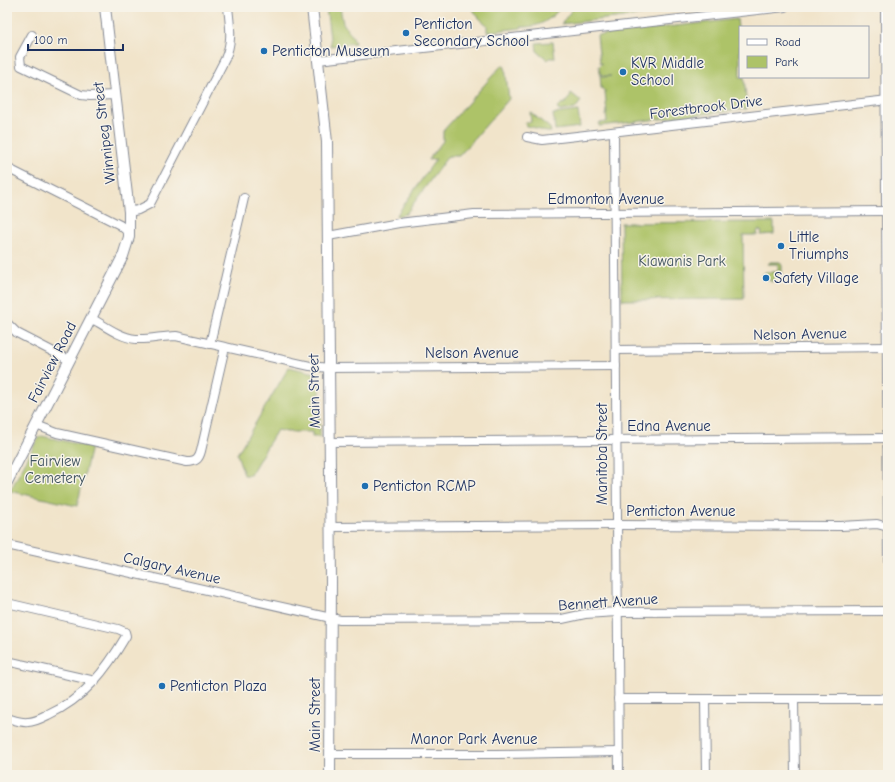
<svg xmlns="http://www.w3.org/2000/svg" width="895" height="782" viewBox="0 0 895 782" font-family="'Comic Neue',sans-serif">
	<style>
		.green { fill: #adc368; stroke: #647963 }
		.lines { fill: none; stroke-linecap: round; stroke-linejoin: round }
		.minor-casing { stroke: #868a94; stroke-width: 10 }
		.major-casing { stroke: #868a94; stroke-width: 12 }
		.minor { stroke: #fff; stroke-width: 8 }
		.major { stroke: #fff; stroke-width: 10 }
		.poi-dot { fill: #1f6fb2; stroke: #f7f3e8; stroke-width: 1.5 }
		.labels { text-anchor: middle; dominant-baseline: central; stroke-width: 3; stroke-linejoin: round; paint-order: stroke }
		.poi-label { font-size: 15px; fill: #1b2f5e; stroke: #f7f3e8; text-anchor: start }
		.street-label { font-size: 15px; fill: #1b2f5e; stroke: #f7f3e8 }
		.park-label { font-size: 15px; fill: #405460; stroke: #f7f3e8 }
	</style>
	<rect width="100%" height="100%" fill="#f7f3e8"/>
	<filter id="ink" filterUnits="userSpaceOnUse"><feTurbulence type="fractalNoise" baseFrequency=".025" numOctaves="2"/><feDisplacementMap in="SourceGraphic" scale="8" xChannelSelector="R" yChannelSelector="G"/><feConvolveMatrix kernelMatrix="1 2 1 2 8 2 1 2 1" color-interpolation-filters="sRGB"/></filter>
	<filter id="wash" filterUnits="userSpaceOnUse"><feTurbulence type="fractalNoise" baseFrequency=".012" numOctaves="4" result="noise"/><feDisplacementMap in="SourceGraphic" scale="16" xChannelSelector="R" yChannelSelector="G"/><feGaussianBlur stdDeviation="0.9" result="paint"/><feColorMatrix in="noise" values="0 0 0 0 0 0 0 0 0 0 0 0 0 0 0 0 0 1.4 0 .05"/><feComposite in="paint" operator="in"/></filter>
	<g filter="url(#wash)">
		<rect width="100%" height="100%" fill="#f1e4ca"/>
		<!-- green -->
		<g class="green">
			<polygon points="326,7 340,7 343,23 353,37 355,43 331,46"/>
			<path d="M471,7h90c-10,13 -23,21 -40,20v1l-34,4v-7l-8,-7z"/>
			<polygon points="574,7 663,7 648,9 642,15 561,24"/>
			<polygon points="737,19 740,45 740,77 744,77 747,109 599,126 599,123 607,122 606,114 607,114 605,91 601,88 600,74 603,77 611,76 604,76 600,73 599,66 602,63 600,63 597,35"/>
			<polygon points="553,42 555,58 550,58 548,60 537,51 536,43"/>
			<polygon points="502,65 505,67 509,99 459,156 448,156 406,214 396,216 436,159 428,160 443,141 443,131"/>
			<polygon points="571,93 581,101 575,109 560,111 557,109 562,103 564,104 571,96 570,95"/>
			<polygon points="578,111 580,127 555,130 553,114"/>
			<path d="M530,112l20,16 1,4c-10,1 -15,-6 -25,-6l-1,-3 6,-1z"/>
			<polygon points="774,222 774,234 761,235 762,232 759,230 757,231 758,235 743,235 744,299 622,300 621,223"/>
			<polygon points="770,262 780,262 782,266 782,275 774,278 772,282 770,281 769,279 762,279 762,275 765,272 776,272 778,270 778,264 768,264"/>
			<polygon points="289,367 315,373 320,377 320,437 312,437 312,432 287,432 277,430 250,475 244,475 237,454"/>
			<polygon points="42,436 91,447 77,506 10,491 38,438"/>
		</g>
	</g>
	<g filter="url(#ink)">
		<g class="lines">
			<defs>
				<g id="minor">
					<polyline points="885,7 888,566"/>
					<polyline points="32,35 20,57 21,66 81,95 90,96 115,95"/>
					<polyline points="318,60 785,7"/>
					<polyline points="614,132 619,775"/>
					<polyline points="527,137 542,140 888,100"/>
					<polyline points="7,168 120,225 129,233"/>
					<path d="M129,212l9,-2 12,-6 75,-145c8,-19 5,-32 3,-52"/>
					<polyline points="328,236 399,223 474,214 886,211"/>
					<path d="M91,318c14,8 30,20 45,21 13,1 27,-3 40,-3l134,30 19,2 287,-2"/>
					<polyline points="7,323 17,333 69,360"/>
					<polyline points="210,344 244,198"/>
					<polyline points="616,350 888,347"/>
					<path d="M36,425l21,8 130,29c9,0 12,-3 14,-11l24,-104"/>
					<polyline points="330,442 888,438"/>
					<polyline points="330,527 617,525 841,526 877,524 888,527"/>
					<polyline points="7,545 340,620 562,619 585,614 617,612 888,611"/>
					<path d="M7,603l111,26 7,3 1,4c-20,34 -41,62 -78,79 -6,3 -13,7 -20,7 -7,1 -14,-2 -21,-4"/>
					<polyline points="7,661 95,681"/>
					<polyline points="618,699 880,699 888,697"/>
					<polyline points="705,699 706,775"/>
					<polyline points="794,699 795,775"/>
					<polyline points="330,754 496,754 618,752"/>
				</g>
				<g id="major">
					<polyline points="312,7 327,142 331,581 330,775"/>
					<polyline points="7,482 123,256 129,237 129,212 105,7"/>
				</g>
			</defs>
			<!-- minor casing -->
			<use href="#minor" class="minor-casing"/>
			<!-- major casing -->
			<use href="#major" class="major-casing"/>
			<!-- minor -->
			<use href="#minor" class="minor"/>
			<!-- major -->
			<use href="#major" class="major"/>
		</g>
	</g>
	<!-- markers -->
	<g class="poi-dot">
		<circle cx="406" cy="33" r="4"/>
		<circle cx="264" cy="51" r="4"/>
		<circle cx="623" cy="72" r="4"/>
		<circle cx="781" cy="246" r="4"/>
		<circle cx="766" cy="278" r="4"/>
		<circle cx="365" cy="486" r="4"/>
		<circle cx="162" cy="686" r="4"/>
	</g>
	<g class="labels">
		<!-- poi labels -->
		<g class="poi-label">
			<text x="414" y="24">Penticton<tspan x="414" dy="17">Secondary School</tspan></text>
			<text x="272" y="51">Penticton Museum</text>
			<text x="631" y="63">KVR Middle<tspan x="631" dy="17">School</tspan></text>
			<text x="789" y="237">Little<tspan x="789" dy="17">Triumphs</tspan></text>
			<text x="774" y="278">Safety Village</text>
			<text x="373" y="486">Penticton RCMP</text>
			<text x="170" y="686">Penticton Plaza</text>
		</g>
		<!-- street labels -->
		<g class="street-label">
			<text transform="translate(706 107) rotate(-7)">Forestbrook Drive</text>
			<text transform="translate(104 133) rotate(-97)">Winnipeg Street</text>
			<text x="606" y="199">Edmonton Avenue</text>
			<text transform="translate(800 334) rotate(-1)">Nelson Avenue</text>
			<text x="472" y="353">Nelson Avenue</text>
			<text transform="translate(52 362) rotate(-63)">Fairview Road</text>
			<text transform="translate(314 391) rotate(-91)">Main Street</text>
			<text x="669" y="426">Edna Avenue</text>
			<text transform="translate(602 454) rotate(-90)">Manitoba Street</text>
			<text x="681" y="511">Penticton Avenue</text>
			<text transform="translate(172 568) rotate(13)">Calgary Avenue</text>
			<text transform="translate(608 602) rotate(-4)">Bennett Avenue</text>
			<text transform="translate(315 715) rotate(-90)">Main Street</text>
			<text x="474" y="739">Manor Park Avenue</text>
		</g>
		<!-- park labels -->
		<g class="park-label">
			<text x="682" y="261">Kiawanis Park</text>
			<text x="55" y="461">Fairview<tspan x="55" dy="17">Cemetery</tspan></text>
		</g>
	</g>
	<!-- margin -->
	<rect width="895" height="782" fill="none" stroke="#f7f3e8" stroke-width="24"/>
	<!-- legend -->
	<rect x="739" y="26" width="130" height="52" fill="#f7f3e8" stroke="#9fa5b1"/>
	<rect x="747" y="39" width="20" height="6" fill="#ffffff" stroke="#9fa5b1"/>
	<text x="775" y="46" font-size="12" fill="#1b2f5e">Road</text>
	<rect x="747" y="56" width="20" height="12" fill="#adc368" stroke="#9fa5b1"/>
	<text x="775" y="66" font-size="12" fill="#1b2f5e">Park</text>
	<!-- scale -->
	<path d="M28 44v6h95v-6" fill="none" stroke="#1b2f5e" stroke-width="2"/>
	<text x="34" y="44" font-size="12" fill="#1b2f5e" stroke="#f7f3e8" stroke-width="3" paint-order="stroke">100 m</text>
</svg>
